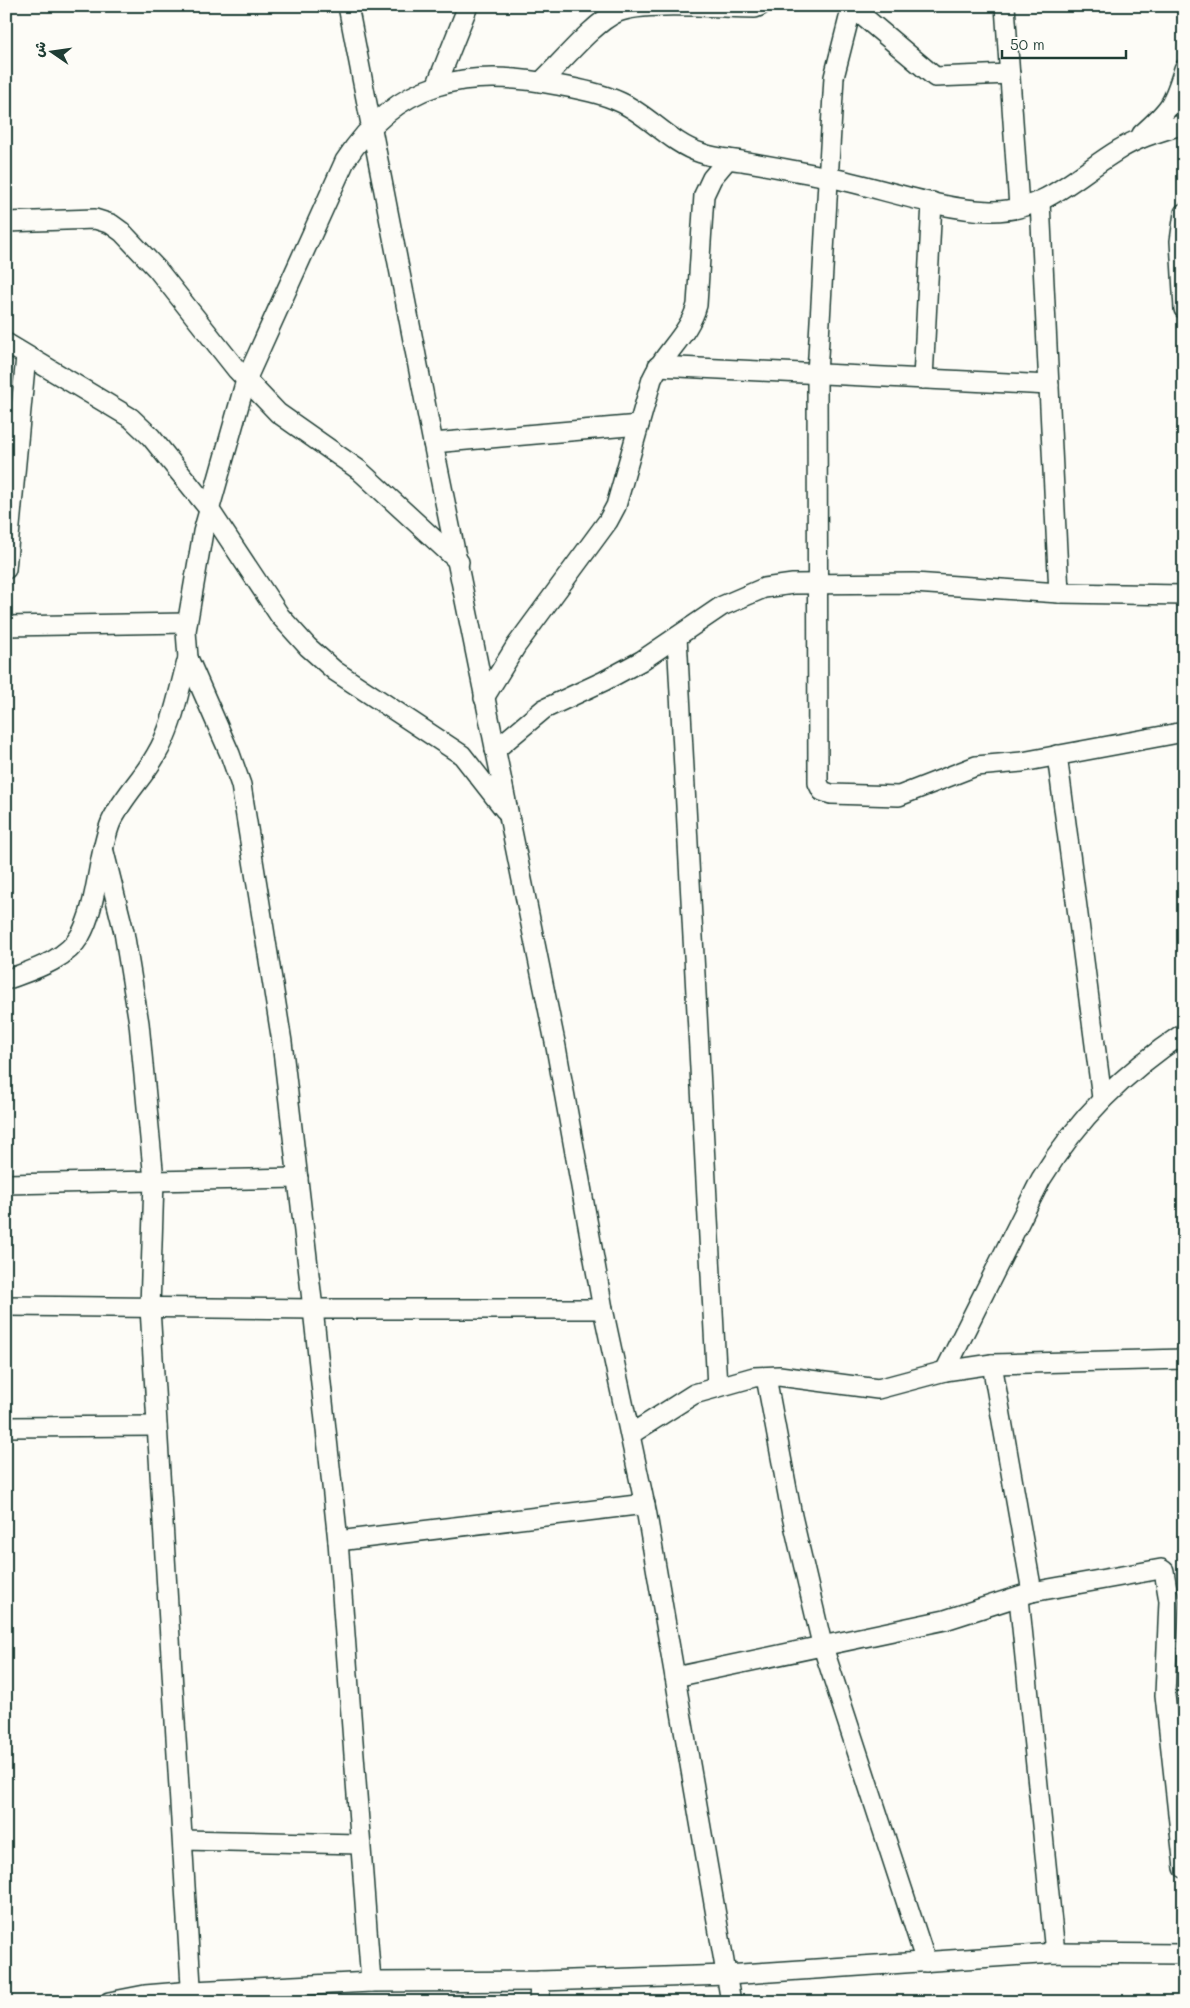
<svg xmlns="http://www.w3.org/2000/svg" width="1190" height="2008" viewBox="0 0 1190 2008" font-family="Mali,'Playpen Sans Arabic',sans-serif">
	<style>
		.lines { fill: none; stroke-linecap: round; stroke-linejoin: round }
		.minor-casing { stroke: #1f3d34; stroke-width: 22 }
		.minor { stroke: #fdfcf7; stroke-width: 19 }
	</style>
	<rect width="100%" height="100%" fill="#fdfcf7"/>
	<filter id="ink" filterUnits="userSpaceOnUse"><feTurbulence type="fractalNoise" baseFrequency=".02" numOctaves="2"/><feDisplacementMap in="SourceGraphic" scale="10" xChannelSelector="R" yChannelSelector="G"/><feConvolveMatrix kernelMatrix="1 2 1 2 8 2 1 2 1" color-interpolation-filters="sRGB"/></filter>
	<g filter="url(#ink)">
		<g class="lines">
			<defs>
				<g id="minor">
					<polyline points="348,6 433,443 556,1047 603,1309 647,1515 731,2002"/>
					<polyline points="852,6 834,77 817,374 818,783 822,791 831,794 899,796 976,766 1022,762 1184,732"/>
					<polyline points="1005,6 1019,207"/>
					<polyline points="852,7 935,77 1010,74"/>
					<path d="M541,82c20,-19 53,-60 77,-70 26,-11 105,-4 137,-4l5,-2"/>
					<polyline points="437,84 468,6"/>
					<path d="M1142,134c28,-25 31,-29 42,-65"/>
					<polyline points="1040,202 1059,593"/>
					<polyline points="1184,213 1180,241 1184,309"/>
					<polyline points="6,222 95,219 111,224 122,232 157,269 237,370 278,413 359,470 459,562"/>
					<polyline points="6,343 131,418 151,437 209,509 280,616 308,647 335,671 462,755 505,810"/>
					<polyline points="658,366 1049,385"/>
					<polyline points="923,379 932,202"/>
					<polyline points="433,443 639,425"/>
					<polyline points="6,569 26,356"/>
					<polyline points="6,626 187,623"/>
					<polyline points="677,637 717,1387"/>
					<path d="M484,698l32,-52 92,-125 8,-15 36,-127c12,-27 37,-44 45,-74l7,-110 8,-17 16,-19"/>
					<polyline points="495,750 544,709 604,681 641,661 722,606 764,588 793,584 914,583 1059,593 1184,595"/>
					<polyline points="1057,755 1102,1098"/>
					<polyline points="103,848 124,932 139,1023 154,1180 150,1308 192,2002"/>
					<path d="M6,980c26,-10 59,-19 74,-44 18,-31 17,-80 31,-114 11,-24 32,-44 45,-67 17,-28 23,-66 32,-97"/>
					<polyline points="6,1184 298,1178"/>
					<polyline points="6,1306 313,1309 603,1309"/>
					<polyline points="992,1364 1032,1592"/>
					<path d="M945,1371l96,-192c38,-62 83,-106 143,-146"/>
					<polyline points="766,1377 792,1516 822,1644 926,1962"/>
					<polyline points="6,1427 157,1426"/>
					<polyline points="631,1434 694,1394 754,1377 779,1376 878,1389 945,1371 992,1364 1184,1359"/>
					<polyline points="338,1541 645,1504"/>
					<polyline points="1019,1598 1055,1953"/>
					<polyline points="675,1677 945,1620 1032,1592 1161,1569 1164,1571 1169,1601 1165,1695 1184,1868"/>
					<polyline points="183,1840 359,1844"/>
					<path d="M371,1982l-33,-441 -25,-232 -31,-267 -41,-257 -11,-31 -42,-96 -2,-27 17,-99 43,-152 99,-219c52,-81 123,-94 212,-76 21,4 44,8 63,17 29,13 50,41 81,51 13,5 28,6 41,8 28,5 57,10 86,16 50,10 112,33 162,34 56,1 86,-36 130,-62 19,-12 42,-18 64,-25"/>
					<polyline points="109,2002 145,1995 193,1991 371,1982 540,1981 727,1975 1055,1953 1184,1954"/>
					<polyline points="539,2002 540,1981"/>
				</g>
			</defs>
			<!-- minor casing -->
			<use href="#minor" class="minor-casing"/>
			<!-- minor -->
			<use href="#minor" class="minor"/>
		</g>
	</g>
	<!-- margin -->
	<rect width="1190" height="2008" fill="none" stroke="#fdfcf7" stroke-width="25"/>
	<rect x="12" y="12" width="1165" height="1983" fill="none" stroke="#1f3d34" stroke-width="2" filter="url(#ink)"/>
	<!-- north arrow -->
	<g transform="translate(52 52) rotate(283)" stroke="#fdfcf7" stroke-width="4" paint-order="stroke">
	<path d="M0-4L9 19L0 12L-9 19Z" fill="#1f3d34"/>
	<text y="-8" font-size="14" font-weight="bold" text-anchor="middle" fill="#1f3d34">ش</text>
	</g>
	<!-- scale -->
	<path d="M1002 50v8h124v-8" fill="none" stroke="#1f3d34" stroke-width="2.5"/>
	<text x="1010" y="50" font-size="15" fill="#1f3d34" stroke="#fdfcf7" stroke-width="4" paint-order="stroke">50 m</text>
</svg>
